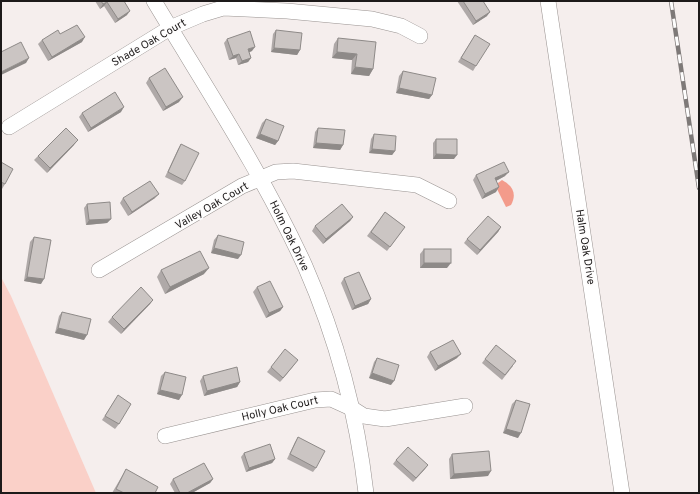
<svg xmlns="http://www.w3.org/2000/svg" width="700" height="494" viewBox="0 0 700 494" font-family="Overpass,sans-serif">
	<style>
		.green { fill: #fad0c8 }
		.water { fill: #f39b8b }
		.lines { fill: none; stroke-linecap: round; stroke-linejoin: round }
		.street-casing { stroke: #999391; stroke-width: 16 }
		.street { stroke: #fff; stroke-width: 15 }
		.rail-casing { stroke: #7e7978; stroke-width: 4.5 }
		.rail { stroke: #fefdfd; stroke-width: 3; stroke-dasharray: 9; stroke-linecap: butt }
		.wall { fill: #afa9a8 }
		.shaded-wall { fill: #8e8a88 }
		.building { fill: #cbc5c3; stroke: #8e8a88 }
		.labels { text-anchor: middle; dominant-baseline: central; stroke-width: 3.5; stroke-linejoin: round; paint-order: stroke }
		.street-label { font-size: 11px; fill: #1d1a1a; stroke: #fefdfd }
	</style>
	<rect width="100%" height="100%" fill="#f5eeed"/>
	<!-- green -->
	<polygon class="green" points="1,277 11,296 96,493 1,493"/>
	<!-- water -->
	<path class="water" d="M502,180c11,6 15,14 9,25l-5,2 -9,-18 1,-6z"/>
	<g class="lines">
		<defs>
			<g id="street">
				<path d="M154,1c52,87 109,173 151,265 32,73 52,148 61,227"/>
				<polyline points="548,1 622,493"/>
				<polyline points="9,127 170,28 203,14 223,8 287,11 372,19 401,26 420,36"/>
				<polyline points="99,270 242,186 276,172 293,171 417,185 449,201"/>
				<polyline points="165,436 315,400 331,399 353,409 364,416 385,419 465,406"/>
			</g>
		</defs>
		<!-- street casing -->
		<use href="#street" class="street-casing"/>
		<!-- street -->
		<use href="#street" class="street"/>
		<defs>
			<polyline id="rail" points="671,1 699,188"/>
		</defs>
		<!-- rail casing -->
		<use href="#rail" class="rail-casing"/>
		<!-- rail -->
		<use href="#rail" class="rail"/>
	</g>
	<!-- wall -->
	<g class="wall">
		<polygon points="95,1 124,1 127,15 115,23 104,6 100,9"/>
		<polygon points="457,1 483,1 487,16 473,25"/>
		<polygon points="276,30 300,50 297,55 271,52 273,34"/>
		<polygon points="60,34 82,42 48,61 38,44 42,40"/>
		<polygon points="475,35 476,66 473,71 458,62"/>
		<polygon points="338,38 373,69 369,76 351,74 352,60 332,58 334,44"/>
		<polygon points="227,39 252,51 249,52 251,58 248,62 238,65 236,58 229,60 224,43"/>
		<polygon points="403,71 432,95 429,99 396,93 399,76"/>
		<polygon points="149,78 179,102 163,111 146,83"/>
		<polygon points="121,112 88,132 79,117 82,113"/>
		<polygon points="266,119 278,141 275,145 256,138 262,123"/>
		<polygon points="318,128 343,145 340,150 313,148 315,132"/>
		<polygon points="374,134 395,151 392,155 369,153 371,139"/>
		<polygon points="436,139 454,159 433,159 433,143"/>
		<polygon points="181,144 185,181 182,185 165,177 178,149"/>
		<polygon points="74,145 47,173 34,160 38,156"/>
		<polygon points="1,162 5,184 2,189 1,188"/>
		<polygon points="476,175 505,176 496,181 496,192 482,199 473,180"/>
		<polygon points="123,198 155,198 128,216 120,203"/>
		<polygon points="87,204 111,219 107,223 86,225 84,208"/>
		<polygon points="385,212 405,227 387,251 367,236"/>
		<polygon points="353,217 350,221 323,244 312,231 315,226"/>
		<polygon points="501,227 498,232 477,255 464,243 467,239"/>
		<polygon points="218,235 238,259 211,253 214,240"/>
		<polygon points="34,237 41,284 24,281 30,242"/>
		<polygon points="424,249 447,268 420,268 420,254"/>
		<polygon points="161,270 204,274 165,294 157,277"/>
		<polygon points="344,278 371,299 368,304 352,310 341,283"/>
		<polygon points="257,287 283,307 280,311 266,318 253,292"/>
		<polygon points="153,300 150,304 121,334 108,322 112,317"/>
		<polygon points="62,312 84,340 55,333 59,316"/>
		<polygon points="430,352 457,358 435,371 427,357"/>
		<polygon points="377,358 391,385 369,378 374,362"/>
		<polygon points="485,359 513,366 502,380 482,363"/>
		<polygon points="295,364 280,382 267,372 271,367"/>
		<polygon points="165,372 179,400 157,394 161,376"/>
		<polygon points="203,376 240,382 237,387 204,396 200,381"/>
		<polygon points="115,400 119,424 115,429 102,420"/>
		<polygon points="516,400 518,438 503,433 512,404"/>
		<polygon points="298,437 316,468 313,472 287,459 295,442"/>
		<polygon points="244,453 275,459 272,463 246,472 241,457"/>
		<polygon points="452,454 488,476 450,479 449,459"/>
		<polygon points="396,460 428,465 424,470 413,482 393,464"/>
		<polygon points="126,469 155,493 112,493 122,476"/>
		<polygon points="173,479 213,479 210,483 192,493 175,493 170,484"/>
	</g>
	<!-- shaded-wall -->
	<g class="shaded-wall">
		<polygon points="107,2 104,6 100,9 103,4"/>
		<polygon points="130,11 127,15 115,23 118,19"/>
		<polygon points="490,12 487,16 473,25 476,21"/>
		<polygon points="85,37 82,42 48,61 52,57"/>
		<polygon points="255,47 252,51 245,54 248,49"/>
		<polygon points="274,48 300,50 297,55 271,52"/>
		<polygon points="337,52 357,54 352,60 332,58"/>
		<polygon points="239,54 236,58 229,60 233,56"/>
		<polygon points="29,58 26,63 1,75 1,72"/>
		<polygon points="251,58 248,62 238,65 242,61"/>
		<polygon points="355,67 373,69 369,76 351,74"/>
		<polygon points="399,88 432,95 429,99 396,93"/>
		<polygon points="183,97 179,102 163,111 166,107"/>
		<polygon points="124,107 121,112 88,132 91,128"/>
		<polygon points="260,134 278,141 275,145 256,138"/>
		<polygon points="78,140 74,145 47,173 50,168"/>
		<polygon points="316,143 343,145 340,150 313,148"/>
		<polygon points="372,149 395,151 392,155 369,153"/>
		<polygon points="436,154 457,155 454,159 433,159"/>
		<polygon points="509,172 505,176 492,183 495,178"/>
		<polygon points="499,187 496,192 482,199 485,194"/>
		<polygon points="159,194 155,198 128,216 132,212"/>
		<polygon points="353,217 350,221 323,244 326,239"/>
		<polygon points="111,219 107,223 86,225 89,220"/>
		<polygon points="501,227 498,232 477,255 480,250"/>
		<polygon points="214,248 241,255 238,259 211,253"/>
		<polygon points="424,263 451,263 447,268 420,268"/>
		<polygon points="209,268 204,274 165,294 170,287"/>
		<polygon points="27,277 44,279 41,284 24,281"/>
		<polygon points="371,299 368,304 352,310 355,306"/>
		<polygon points="153,300 150,304 121,334 124,329"/>
		<polygon points="283,307 280,311 266,318 269,313"/>
		<polygon points="58,328 87,335 84,340 55,333"/>
		<polygon points="461,354 457,358 435,371 438,366"/>
		<polygon points="298,360 295,364 280,382 283,378"/>
		<polygon points="372,373 394,381 391,385 369,378"/>
		<polygon points="240,382 237,387 204,396 207,391"/>
		<polygon points="160,390 182,395 179,400 157,394"/>
		<polygon points="506,429 521,433 518,438 503,433"/>
		<polygon points="275,459 272,463 246,472 249,468"/>
		<polygon points="428,465 424,470 413,482 416,478"/>
		<polygon points="491,471 488,476 450,479 454,474"/>
		<polygon points="213,479 210,483 192,493 187,493"/>
	</g>
	<!-- building -->
	<g class="building">
		<polygon points="101,1 124,1 130,11 118,19 107,2 103,4"/>
		<polygon points="463,1 483,1 490,12 476,21"/>
		<polygon points="77,25 85,37 52,57 42,40 58,30 60,34"/>
		<polygon points="276,30 302,33 300,50 274,48"/>
		<polygon points="250,31 255,47 248,49 251,58 242,61 239,54 233,56 227,39"/>
		<polygon points="475,35 490,44 476,66 461,58"/>
		<polygon points="338,38 376,42 373,69 355,67 357,54 337,52"/>
		<polygon points="21,42 29,58 1,72 1,52"/>
		<polygon points="165,68 183,97 166,107 149,78"/>
		<polygon points="403,71 436,78 432,95 399,88"/>
		<polygon points="115,92 124,107 91,128 82,113"/>
		<polygon points="266,119 284,126 278,141 260,134"/>
		<polygon points="66,128 78,140 50,168 38,156"/>
		<polygon points="318,128 345,130 343,145 316,143"/>
		<polygon points="374,134 396,136 395,151 372,149"/>
		<polygon points="436,139 457,139 457,155 436,154"/>
		<polygon points="181,144 199,153 185,181 168,172"/>
		<polygon points="1,162 13,169 5,184 1,182"/>
		<polygon points="504,162 509,172 495,178 499,187 485,194 476,175"/>
		<polygon points="150,181 159,194 132,212 123,198"/>
		<polygon points="110,202 111,219 89,220 87,204"/>
		<polygon points="342,204 353,217 326,239 315,226"/>
		<polygon points="385,212 405,227 390,247 371,232"/>
		<polygon points="488,216 501,227 480,250 467,239"/>
		<polygon points="218,235 244,242 241,255 214,248"/>
		<polygon points="34,237 51,240 44,279 27,277"/>
		<rect x="424" y="249" width="27" height="14"/>
		<polygon points="200,251 209,268 170,287 161,270"/>
		<polygon points="359,272 371,299 355,306 344,278"/>
		<polygon points="270,281 283,307 269,313 257,287"/>
		<polygon points="141,287 153,300 124,329 112,317"/>
		<polygon points="62,312 91,319 87,335 58,328"/>
		<polygon points="453,340 461,354 438,366 430,352"/>
		<polygon points="496,345 516,361 505,375 485,359"/>
		<polygon points="285,349 298,360 283,378 271,367"/>
		<polygon points="377,358 399,365 394,381 372,373"/>
		<polygon points="237,367 240,382 207,391 203,376"/>
		<polygon points="165,372 186,377 182,395 160,390"/>
		<polygon points="118,395 131,404 119,424 105,416"/>
		<polygon points="516,400 530,404 521,433 506,429"/>
		<polygon points="298,437 325,451 316,468 290,454"/>
		<polygon points="270,444 275,459 249,468 244,453"/>
		<polygon points="408,447 428,465 416,478 396,460"/>
		<polygon points="489,451 491,471 454,474 452,454"/>
		<polygon points="204,463 213,479 187,493 180,493 173,479"/>
		<polygon points="126,469 158,487 155,493 124,493 116,489"/>
	</g>
	<g class="labels">
		<!-- street labels -->
		<g class="street-label">
			<text transform="translate(149 43) rotate(-30)">Shade Oak Court</text>
			<text transform="translate(212 206) rotate(-30)">Valley Oak Court</text>
			<text transform="translate(289 236) rotate(64)">Holm Oak Drive</text>
			<text transform="translate(585 247) rotate(81)">Halm Oak Drive</text>
			<text transform="translate(280 409) rotate(-13)">Holly Oak Court</text>
		</g>
	</g>
	<!-- border -->
	<rect width="700" height="494" fill="none" stroke="#1d1a1a" stroke-width="4"/>
</svg>
